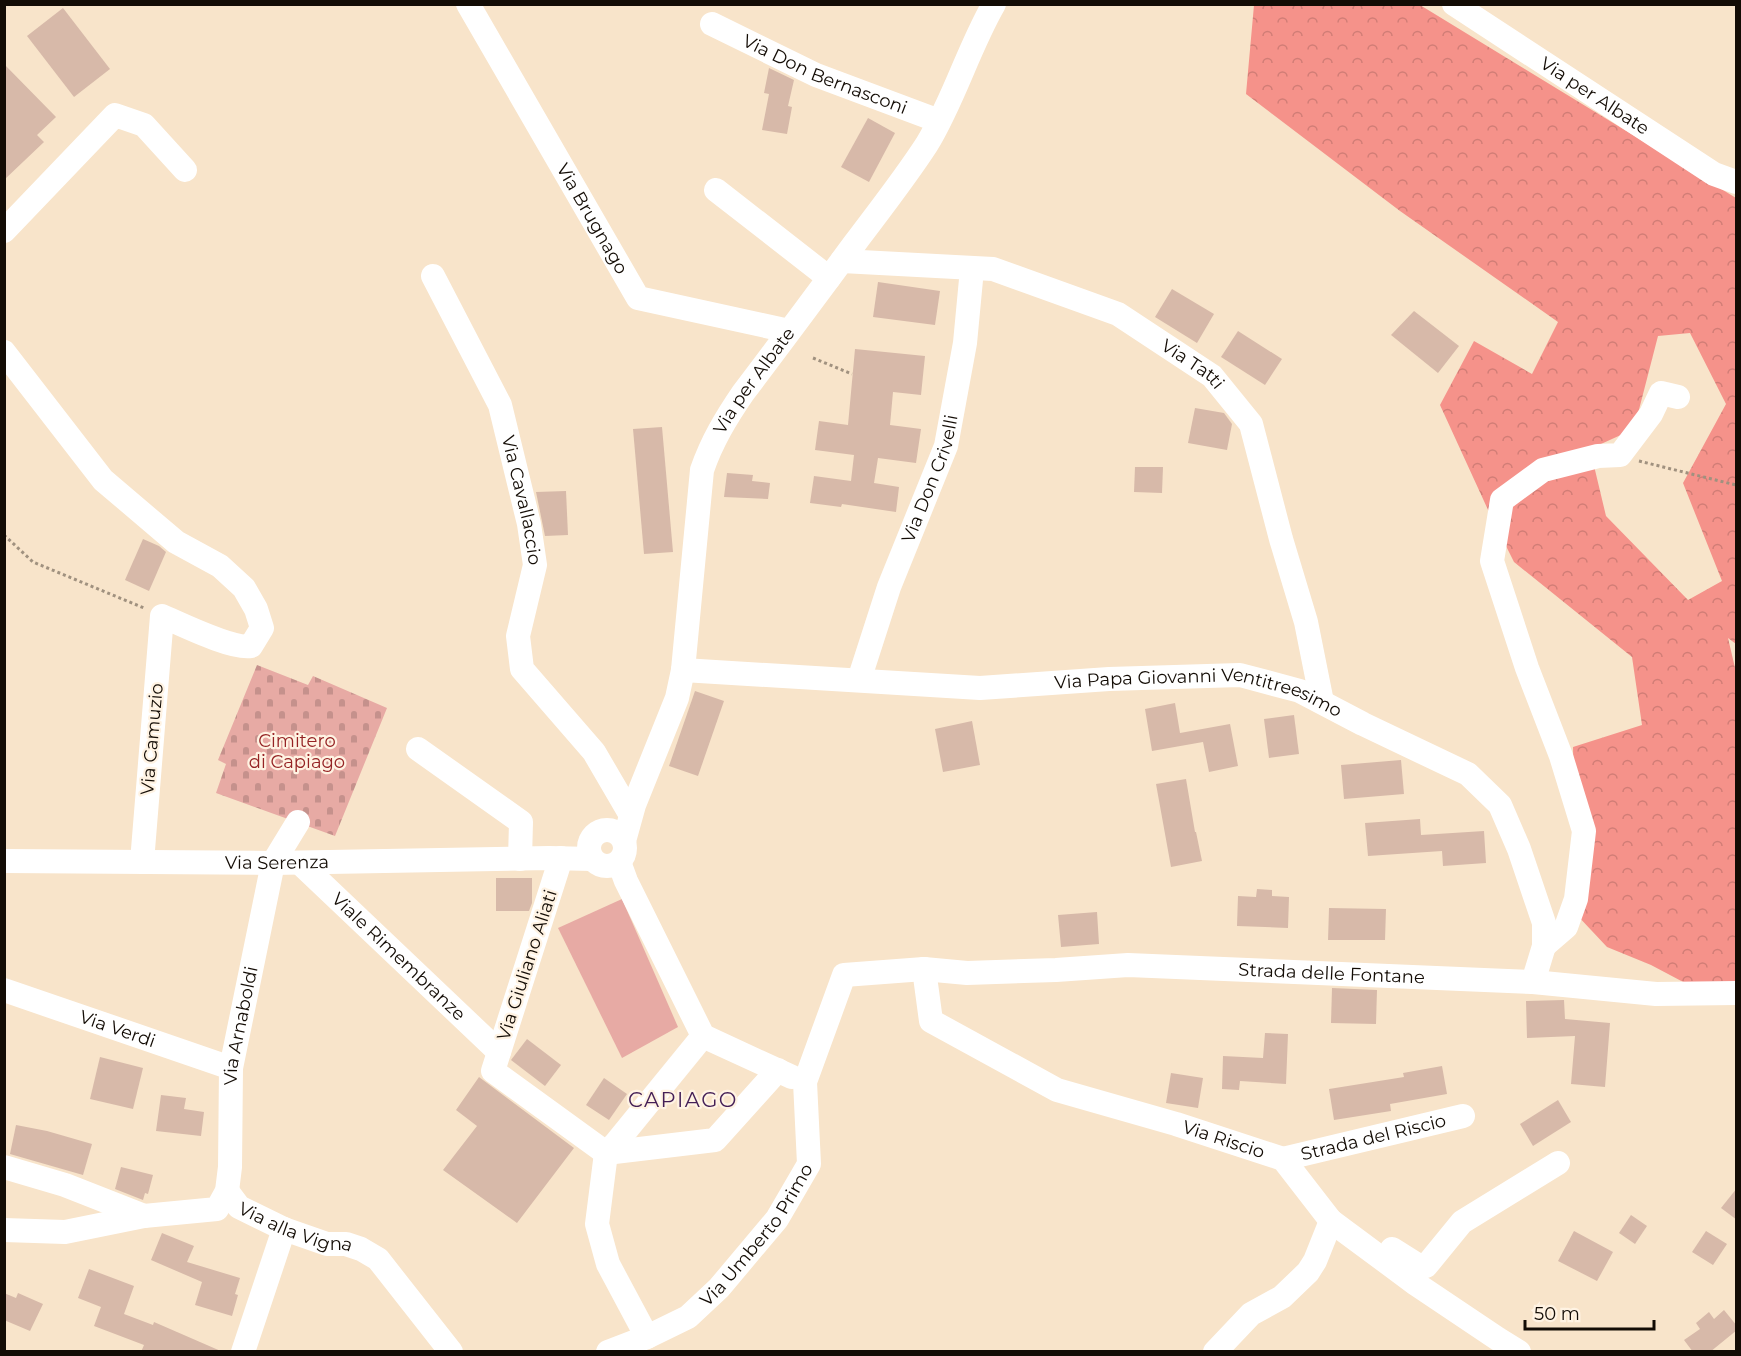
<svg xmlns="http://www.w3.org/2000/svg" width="1741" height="1356" viewBox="0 0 1741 1356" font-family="Montserrat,sans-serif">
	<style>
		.forest { fill: url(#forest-crowns); fill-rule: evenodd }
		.cemetery { fill: url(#cemetery-stones) }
		.garden { fill: #e7aaa4 }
		.building { fill: #d7b9a9 }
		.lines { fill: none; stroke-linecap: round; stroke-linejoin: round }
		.path { stroke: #a0917f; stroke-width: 3; stroke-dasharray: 3 3; stroke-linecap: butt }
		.minor { stroke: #fff; stroke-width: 24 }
		.labels { text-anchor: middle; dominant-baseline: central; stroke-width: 4.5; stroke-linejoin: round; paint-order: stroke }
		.street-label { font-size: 18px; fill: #130c05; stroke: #fff3e3 }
		.park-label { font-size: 18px; fill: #952324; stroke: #fff3e3 }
		.quarter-label { font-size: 21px; letter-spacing: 1.5px; fill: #441f56; stroke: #fff3e3 }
	</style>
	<defs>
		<pattern id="forest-crowns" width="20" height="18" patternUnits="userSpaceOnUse" patternTransform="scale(1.5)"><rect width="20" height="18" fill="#f5928a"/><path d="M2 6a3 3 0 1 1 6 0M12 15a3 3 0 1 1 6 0" fill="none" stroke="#d17d76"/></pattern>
		<pattern id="cemetery-stones" width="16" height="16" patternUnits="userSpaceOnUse" patternTransform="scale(1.5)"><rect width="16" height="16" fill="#e7aaa4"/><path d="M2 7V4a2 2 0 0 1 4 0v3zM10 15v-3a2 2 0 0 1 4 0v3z" fill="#c5918c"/></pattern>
	</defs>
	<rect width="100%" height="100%" fill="#f8e4ca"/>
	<!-- forest -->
	<path class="forest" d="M1254,5h166l316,193v446l-8,-6 8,34v323l-32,-2 -53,-28 -44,-18 -31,-33 -3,-167 69,-22 -10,-68 -118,-95 -25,-50 -49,-107 34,-64 58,33 26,-52 -158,-111 -154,-117zM1690,333l36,71 -43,79 39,98 -34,19 -82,-84 -16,-67 44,-20 24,-93z"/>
	<!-- cemetery -->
	<polygon class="cemetery" points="257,665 308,685 313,676 387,708 335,836 216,793 226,764 218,760"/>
	<!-- garden -->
	<polygon class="garden" points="622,899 678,1027 622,1058 558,928"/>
	<!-- building -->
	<g class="building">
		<polygon points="63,8 110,69 74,97 27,36"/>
		<polygon points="4,64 56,117 37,135 44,142 4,180"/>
		<polygon points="769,68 794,80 788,106 792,107 787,134 762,130 769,94 764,93"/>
		<polygon points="868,118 895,133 869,182 841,167"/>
		<polygon points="878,282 940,291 935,325 873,317"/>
		<polygon points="1172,289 1214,314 1197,343 1155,317"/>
		<polygon points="1414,311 1459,346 1438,373 1391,335"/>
		<polygon points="1238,331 1282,359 1265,385 1221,357"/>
		<polygon points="855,349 925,356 921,395 893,392 890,425 921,429 916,463 878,458 874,483 899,487 896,512 842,504 841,507 810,503 814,476 851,481 854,455 815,450 819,421 848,425"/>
		<polygon points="1195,408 1224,413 1232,424 1227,450 1188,443"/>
		<polygon points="662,427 673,552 644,554 633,429"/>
		<polygon points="1135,467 1163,467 1162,493 1134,492"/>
		<polygon points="727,473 753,475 752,481 770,483 768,499 724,497"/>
		<polygon points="566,491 568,535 545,536 536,492"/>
		<polygon points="143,539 159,546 166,552 149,591 125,580"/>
		<polygon points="695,691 724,701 698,776 669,766"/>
		<polygon points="1175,703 1180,733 1230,724 1238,766 1209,772 1203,742 1152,751 1145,709"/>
		<polygon points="1294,715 1299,754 1269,758 1264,719"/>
		<polygon points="972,721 980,765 943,772 935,729"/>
		<polygon points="1401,760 1404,794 1344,799 1341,765"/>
		<polygon points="1186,779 1195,832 1196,832 1202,861 1171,867 1156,784"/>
		<polygon points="1420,819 1421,835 1484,831 1486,863 1443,866 1442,851 1368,856 1365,823"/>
		<polygon points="496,878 532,878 532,903 529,911 496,911"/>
		<polygon points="1257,889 1272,890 1272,896 1289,897 1288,928 1237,926 1238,896 1256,897"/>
		<polygon points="1329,908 1386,909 1385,940 1328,940"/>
		<polygon points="1097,912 1099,944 1061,947 1058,915"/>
		<polygon points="1332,988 1377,990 1376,1024 1331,1023"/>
		<polygon points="1564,1000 1565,1019 1610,1023 1605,1087 1571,1084 1575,1036 1527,1038 1526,1001"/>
		<polygon points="1265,1033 1288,1034 1286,1084 1240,1081 1239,1090 1222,1089 1223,1056 1263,1058"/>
		<polygon points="527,1039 561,1065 545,1086 511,1060"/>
		<polygon points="100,1057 143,1068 133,1109 90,1099"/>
		<polygon points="1442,1066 1447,1094 1390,1104 1391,1111 1334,1120 1329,1089 1404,1077 1403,1073"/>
		<polygon points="1171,1073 1203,1078 1198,1108 1166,1103"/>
		<polygon points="479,1077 574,1148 517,1223 443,1170 477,1126 456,1110"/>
		<polygon points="604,1078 627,1094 609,1120 586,1105"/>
		<polygon points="161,1095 186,1098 184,1109 204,1112 201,1136 156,1131"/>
		<polygon points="1558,1100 1571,1122 1533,1146 1520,1124"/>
		<polygon points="16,1125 47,1131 92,1144 83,1175 10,1154"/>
		<polygon points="121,1167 153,1175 148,1194 145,1193 143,1200 115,1189"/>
		<polygon points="1737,1188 1737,1220 1721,1208"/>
		<polygon points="1631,1215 1647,1226 1635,1244 1619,1233"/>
		<polygon points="1574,1231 1613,1252 1597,1281 1558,1261"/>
		<polygon points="1706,1231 1727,1244 1713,1265 1692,1252"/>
		<polygon points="162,1233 194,1246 187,1262 240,1278 235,1294 238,1295 232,1316 195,1305 202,1282 151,1260"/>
		<polygon points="89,1269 134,1286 124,1314 153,1325 154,1322 223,1352 141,1352 144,1345 94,1326 101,1307 78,1298"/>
		<polygon points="4,1293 16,1298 18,1293 43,1304 30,1331 4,1320"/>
		<polygon points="1724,1310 1737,1326 1737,1330 1710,1352 1693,1352 1684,1340 1700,1329 1696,1323 1709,1312 1714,1319"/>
	</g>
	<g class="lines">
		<!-- path -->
		<g class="path">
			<polyline points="813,358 852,374"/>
			<polyline points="1639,461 1736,485"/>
			<polyline points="4,535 33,562 144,608"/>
		</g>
		<!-- minor -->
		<g class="minor">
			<path id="s1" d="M468,4l170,294 151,33"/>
			<path id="s2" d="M1454,4l260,170 22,8"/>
			<path id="s3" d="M712,24l104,51 123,46"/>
			<polyline points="716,190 829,278"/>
			<polyline points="4,231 115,115 144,125 185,170"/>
			<path id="s4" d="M842,261l151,8 125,45 94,62 39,48 30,115 25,83 16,80"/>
			<path id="s5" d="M433,276l67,129 29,119 6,41 -17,71 4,33 72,83 35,60"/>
			<path d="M4,352l99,128 73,62 44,24 24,22 12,21 6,19 -11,18c-18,4 -70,-22 -89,-30l-20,246"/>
			<path id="s6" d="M683,670l297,18 129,-9 131,-4 60,16 63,33 105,50 32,31 19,44 25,74v23l-11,36"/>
			<path id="s7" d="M859,680l30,-93 57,-141 19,-103 7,-74"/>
			<polyline points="418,749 521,822 520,859"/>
			<circle cx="607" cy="848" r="18"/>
			<path id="s8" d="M624,841l10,-36 43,-107 6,-28 19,-200c10,-29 24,-52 41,-77 38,-50 75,-100 112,-150 24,-32 50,-65 72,-99 27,-44 41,-95 67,-140"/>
			<polyline points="561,858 493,1071 606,1153 715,1140 778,1070"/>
			<path id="s9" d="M4,861l269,2 276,-5 43,1"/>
			<polyline points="619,862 626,881 703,1036 792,1077"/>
			<path id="s10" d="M300,863l199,189"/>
			<polyline points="1544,946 1566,927 1576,899 1584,831 1561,756 1527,668 1492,561 1502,500 1543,470 1598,456 1620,455 1651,414 1661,393 1678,397"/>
			<path id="s11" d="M924,969l7,52 126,69 119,34 107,35 48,62 85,63 82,55 21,13"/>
			<path id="s12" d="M4,990l227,78"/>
			<path id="s13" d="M1283,1159l180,-43"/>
			<polyline points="4,1167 65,1185 144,1216"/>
			<path id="s14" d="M227,1191l12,16 45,22 43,15h19l15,5 17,10 73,93"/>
			<path id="s15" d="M4,1230l61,2 79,-16 73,-7 10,-18 3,-24 1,-99 42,-205 25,-41"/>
			<polyline points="1392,1249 1419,1266 1426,1266 1462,1222 1558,1163"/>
			<polyline points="647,1337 608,1264 597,1224 606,1153 615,1144 703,1036"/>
			<polyline points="243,1352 284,1229"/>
			<path id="s16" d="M608,1352l39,-15 41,-20 31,-29 58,-69 32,-55 -4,-82 39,-107 80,-6 43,4 89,-3 72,-5 405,17 123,12 80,-1"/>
			<polyline points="1215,1352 1251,1314 1282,1297 1308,1272 1315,1261 1331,1221"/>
		</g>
	</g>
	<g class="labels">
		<!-- street labels -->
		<g class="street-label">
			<text stroke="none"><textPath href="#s3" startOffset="124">Via Don Bernasconi</textPath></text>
			<text stroke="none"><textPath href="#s2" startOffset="168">Via per Albate</textPath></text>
			<text stroke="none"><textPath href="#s1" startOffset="248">Via Brugnago</textPath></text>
			<text stroke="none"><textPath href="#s4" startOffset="374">Via Tatti</textPath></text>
			<text stroke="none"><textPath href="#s8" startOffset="486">Via per Albate</textPath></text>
			<text stroke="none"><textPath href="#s7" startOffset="214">Via Don Crivelli</textPath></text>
			<text stroke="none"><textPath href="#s5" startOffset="243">Via Cavallaccio</textPath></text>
			<text stroke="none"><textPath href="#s6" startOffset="519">Via Papa Giovanni Ventitreesimo</textPath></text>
			<text transform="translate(152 739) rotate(-85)">Via Camuzio</text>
			<text stroke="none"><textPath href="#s9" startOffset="273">Via Serenza</textPath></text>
			<text stroke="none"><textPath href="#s10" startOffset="136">Viale Rimembranze</textPath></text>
			<text transform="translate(527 965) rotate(-72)">Via Giuliano Aliati</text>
			<text stroke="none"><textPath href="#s16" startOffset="968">Strada delle Fontane</textPath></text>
			<text stroke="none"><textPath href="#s15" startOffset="402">Via Arnaboldi</textPath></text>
			<text stroke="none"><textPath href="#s12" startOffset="120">Via Verdi</textPath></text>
			<text stroke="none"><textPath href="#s13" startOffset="93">Strada del Riscio</textPath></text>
			<text stroke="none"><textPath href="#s11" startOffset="370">Via Riscio</textPath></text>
			<text stroke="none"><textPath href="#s14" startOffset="81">Via alla Vigna</textPath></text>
			<text stroke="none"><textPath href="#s16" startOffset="195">Via Umberto Primo</textPath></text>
		</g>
		<!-- park labels -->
		<g class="park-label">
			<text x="297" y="741">Cimitero<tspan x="297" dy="21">di Capiago</tspan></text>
		</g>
		<!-- quarter labels -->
		<g class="quarter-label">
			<text x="683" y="1099">CAPIAGO</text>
		</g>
	</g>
	<!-- border -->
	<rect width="1741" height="1356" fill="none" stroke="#130c05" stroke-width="12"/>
	<!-- scale -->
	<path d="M1525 1320v9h129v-9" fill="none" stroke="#130c05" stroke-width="3"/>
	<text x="1534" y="1320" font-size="18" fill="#130c05" stroke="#fff3e3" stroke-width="4.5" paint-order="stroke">50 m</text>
</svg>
